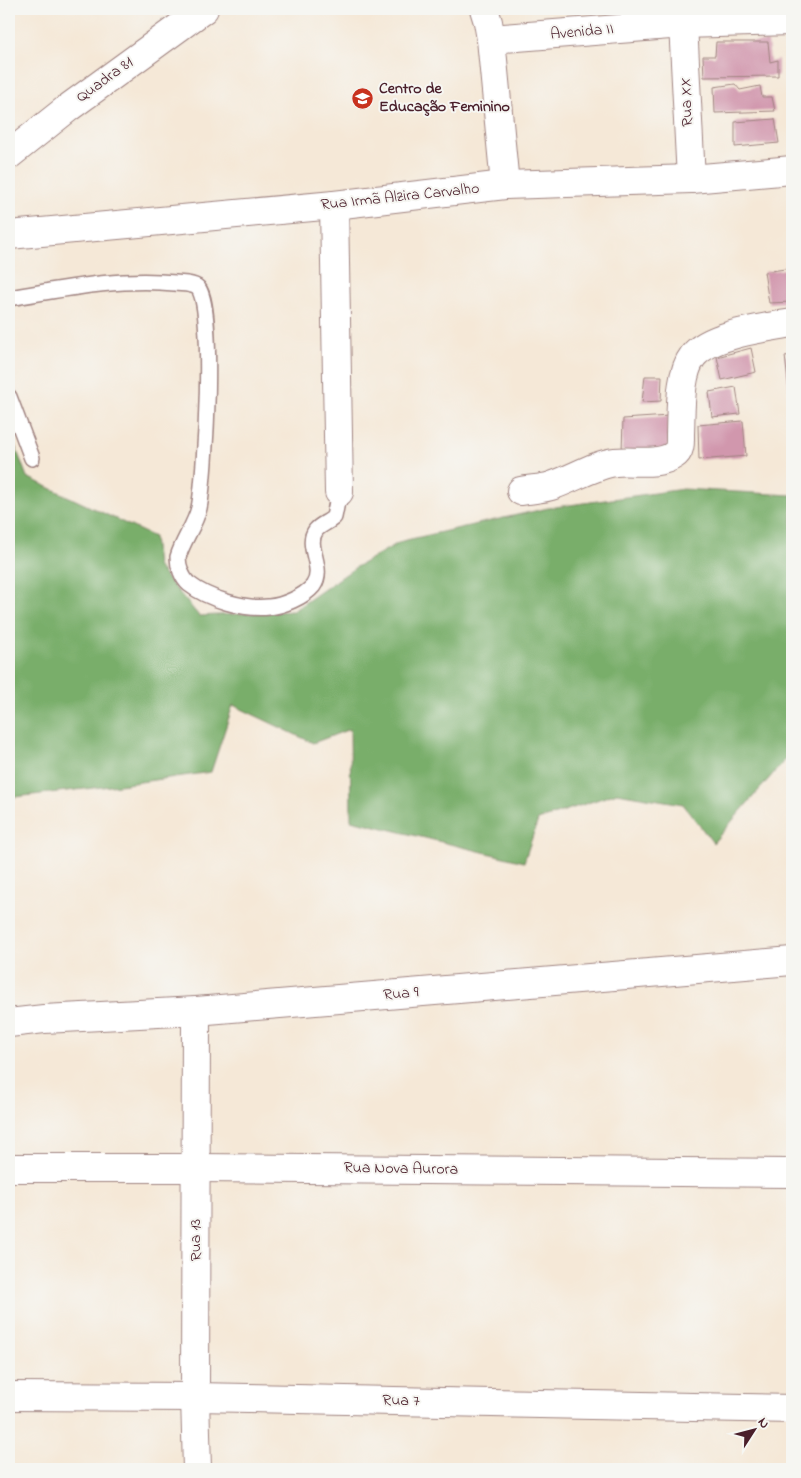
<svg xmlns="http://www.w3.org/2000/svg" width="801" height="1478" viewBox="0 0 801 1478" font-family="'Indie Flower',sans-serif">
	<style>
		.forest { fill: #79ae6a; stroke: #62664a }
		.building { fill: #d197ad }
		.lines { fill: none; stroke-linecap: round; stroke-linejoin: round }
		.service-casing { stroke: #a08481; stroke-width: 18 }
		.minor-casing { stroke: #a08481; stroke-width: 30 }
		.tertiary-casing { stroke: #a08481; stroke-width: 30 }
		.service { stroke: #fff; stroke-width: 15 }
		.minor { stroke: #fff; stroke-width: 28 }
		.tertiary { stroke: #fff; stroke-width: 28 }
		.labels { text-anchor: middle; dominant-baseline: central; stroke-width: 4; stroke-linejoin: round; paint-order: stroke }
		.street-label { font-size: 16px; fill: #4a1f2b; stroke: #f6f6f2 }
		.poi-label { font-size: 16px; font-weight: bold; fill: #4a1f2b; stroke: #f6f6f2; text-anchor: start }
	</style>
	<rect width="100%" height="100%" fill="#f6f6f2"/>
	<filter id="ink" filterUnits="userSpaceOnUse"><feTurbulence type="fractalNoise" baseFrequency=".02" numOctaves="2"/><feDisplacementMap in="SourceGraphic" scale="10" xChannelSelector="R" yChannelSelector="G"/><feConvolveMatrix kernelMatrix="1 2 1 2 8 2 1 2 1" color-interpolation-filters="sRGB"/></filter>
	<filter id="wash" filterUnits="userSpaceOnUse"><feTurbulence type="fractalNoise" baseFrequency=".0096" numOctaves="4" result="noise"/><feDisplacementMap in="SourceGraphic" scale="20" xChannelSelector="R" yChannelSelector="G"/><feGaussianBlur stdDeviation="1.12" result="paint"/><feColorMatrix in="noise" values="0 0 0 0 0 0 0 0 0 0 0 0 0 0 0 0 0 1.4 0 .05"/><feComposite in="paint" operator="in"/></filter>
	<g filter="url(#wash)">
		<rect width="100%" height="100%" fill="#f5e8d7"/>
		<!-- forest -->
		<polygon class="forest" points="9,430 27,477 154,537 157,566 199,616 293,611 356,567 402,541 548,508 683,489 792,495 792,752 713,843 683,804 617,793 538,820 524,862 351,820 350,729 313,743 233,705 211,772 119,785 15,797 9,792"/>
		<g id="blocks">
			<!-- building -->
			<g class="building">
				<polygon points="716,42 768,42 770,62 778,60 778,76 704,77 703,56 715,56"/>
				<polygon points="792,45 792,79 790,79 789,46"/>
				<polygon points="735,84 740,90 760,86 762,97 772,97 775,111 715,113 714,87"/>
				<polygon points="775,119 779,143 735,147 735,122"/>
				<polygon points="792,268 792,302 769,303 764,272"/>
				<polygon points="751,348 756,372 722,380 717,357"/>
				<polygon points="792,355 792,408 791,408 785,356"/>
				<polygon points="645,376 662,376 661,401 642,402"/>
				<polygon points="736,387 740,414 712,417 709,392"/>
				<polygon points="669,416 668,451 622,451 623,419"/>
				<polygon points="743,421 746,456 699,460 698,425"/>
			</g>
		</g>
	</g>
	<g filter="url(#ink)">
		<use href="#blocks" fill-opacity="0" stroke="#a08481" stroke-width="1"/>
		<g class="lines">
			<defs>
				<g id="service">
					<path d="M9,298c54,-9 111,-21 166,-15 7,1 15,0 22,4 19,12 8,194 2,221 -4,17 -16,32 -21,49 0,9 4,21 11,27 19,15 56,26 80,23 13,-1 35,-10 44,-21 13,-18 -9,-40 3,-56 4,-5 13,-8 18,-13l5,-25"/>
					<polyline points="9,397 32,458"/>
				</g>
				<g id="minor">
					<polyline points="484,9 488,22 491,39 505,185"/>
					<polyline points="683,24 691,179"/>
					<polyline points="491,39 683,24 792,21"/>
					<polyline points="9,155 68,108 204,9"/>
					<polyline points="334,205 339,492"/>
					<path d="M521,491c10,-2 21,-2 30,-5 19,-6 45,-22 64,-24 18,-2 43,4 59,-7 7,-4 6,-14 6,-21 1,-22 -1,-60 13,-78 17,-22 73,-28 99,-33"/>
					<polyline points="196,1011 195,1397 197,1469"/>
					<polyline points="9,1023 44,1019 196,1011 792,961"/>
					<polyline points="9,1168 196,1168 792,1173"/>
					<polyline points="9,1396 195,1397 792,1409"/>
				</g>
				<polyline id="tertiary" points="9,235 334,205 505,185 691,179 792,170"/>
			</defs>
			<!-- service casing -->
			<use href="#service" class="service-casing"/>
			<!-- minor casing -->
			<use href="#minor" class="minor-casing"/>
			<!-- tertiary casing -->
			<use href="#tertiary" class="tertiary-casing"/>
			<!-- service -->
			<use href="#service" class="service"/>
			<!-- minor -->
			<use href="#minor" class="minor"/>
			<!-- tertiary -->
			<use href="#tertiary" class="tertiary"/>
		</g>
	</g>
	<!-- icons -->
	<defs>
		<symbol id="school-disc" viewBox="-11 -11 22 22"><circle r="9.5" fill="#c8321e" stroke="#f6f6f2"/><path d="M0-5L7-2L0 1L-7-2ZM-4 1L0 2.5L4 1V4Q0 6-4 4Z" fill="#fff"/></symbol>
	</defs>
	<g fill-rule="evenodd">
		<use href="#school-disc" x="350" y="86" width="25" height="25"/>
	</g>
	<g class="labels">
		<!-- street labels -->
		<g class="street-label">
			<text transform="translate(582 32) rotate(-5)">Avenida II</text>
			<text transform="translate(105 80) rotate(-36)">Quadra 81</text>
			<text transform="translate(687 102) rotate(-93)">Rua XX</text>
			<text transform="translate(400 197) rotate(-6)">Rua Irmã Alzira Carvalho</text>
			<text transform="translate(401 994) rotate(-5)">Rua 9</text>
			<text transform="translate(401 1169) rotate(1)">Rua Nova Aurora</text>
			<text transform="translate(196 1240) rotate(-90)">Rua 13</text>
			<text transform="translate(401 1401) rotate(1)">Rua 7</text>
		</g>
		<!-- poi labels -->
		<g class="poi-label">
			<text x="379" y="89">Centro de<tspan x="379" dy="18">Educação Feminino</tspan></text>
		</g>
	</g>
	<!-- margin -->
	<rect width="801" height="1478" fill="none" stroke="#f6f6f2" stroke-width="30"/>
	<!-- north arrow -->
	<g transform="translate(754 1430) rotate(54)" stroke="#f6f6f2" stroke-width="4" paint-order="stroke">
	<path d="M0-4L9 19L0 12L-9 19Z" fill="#4a1f2b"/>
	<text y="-8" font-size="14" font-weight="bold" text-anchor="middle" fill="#4a1f2b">N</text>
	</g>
</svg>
